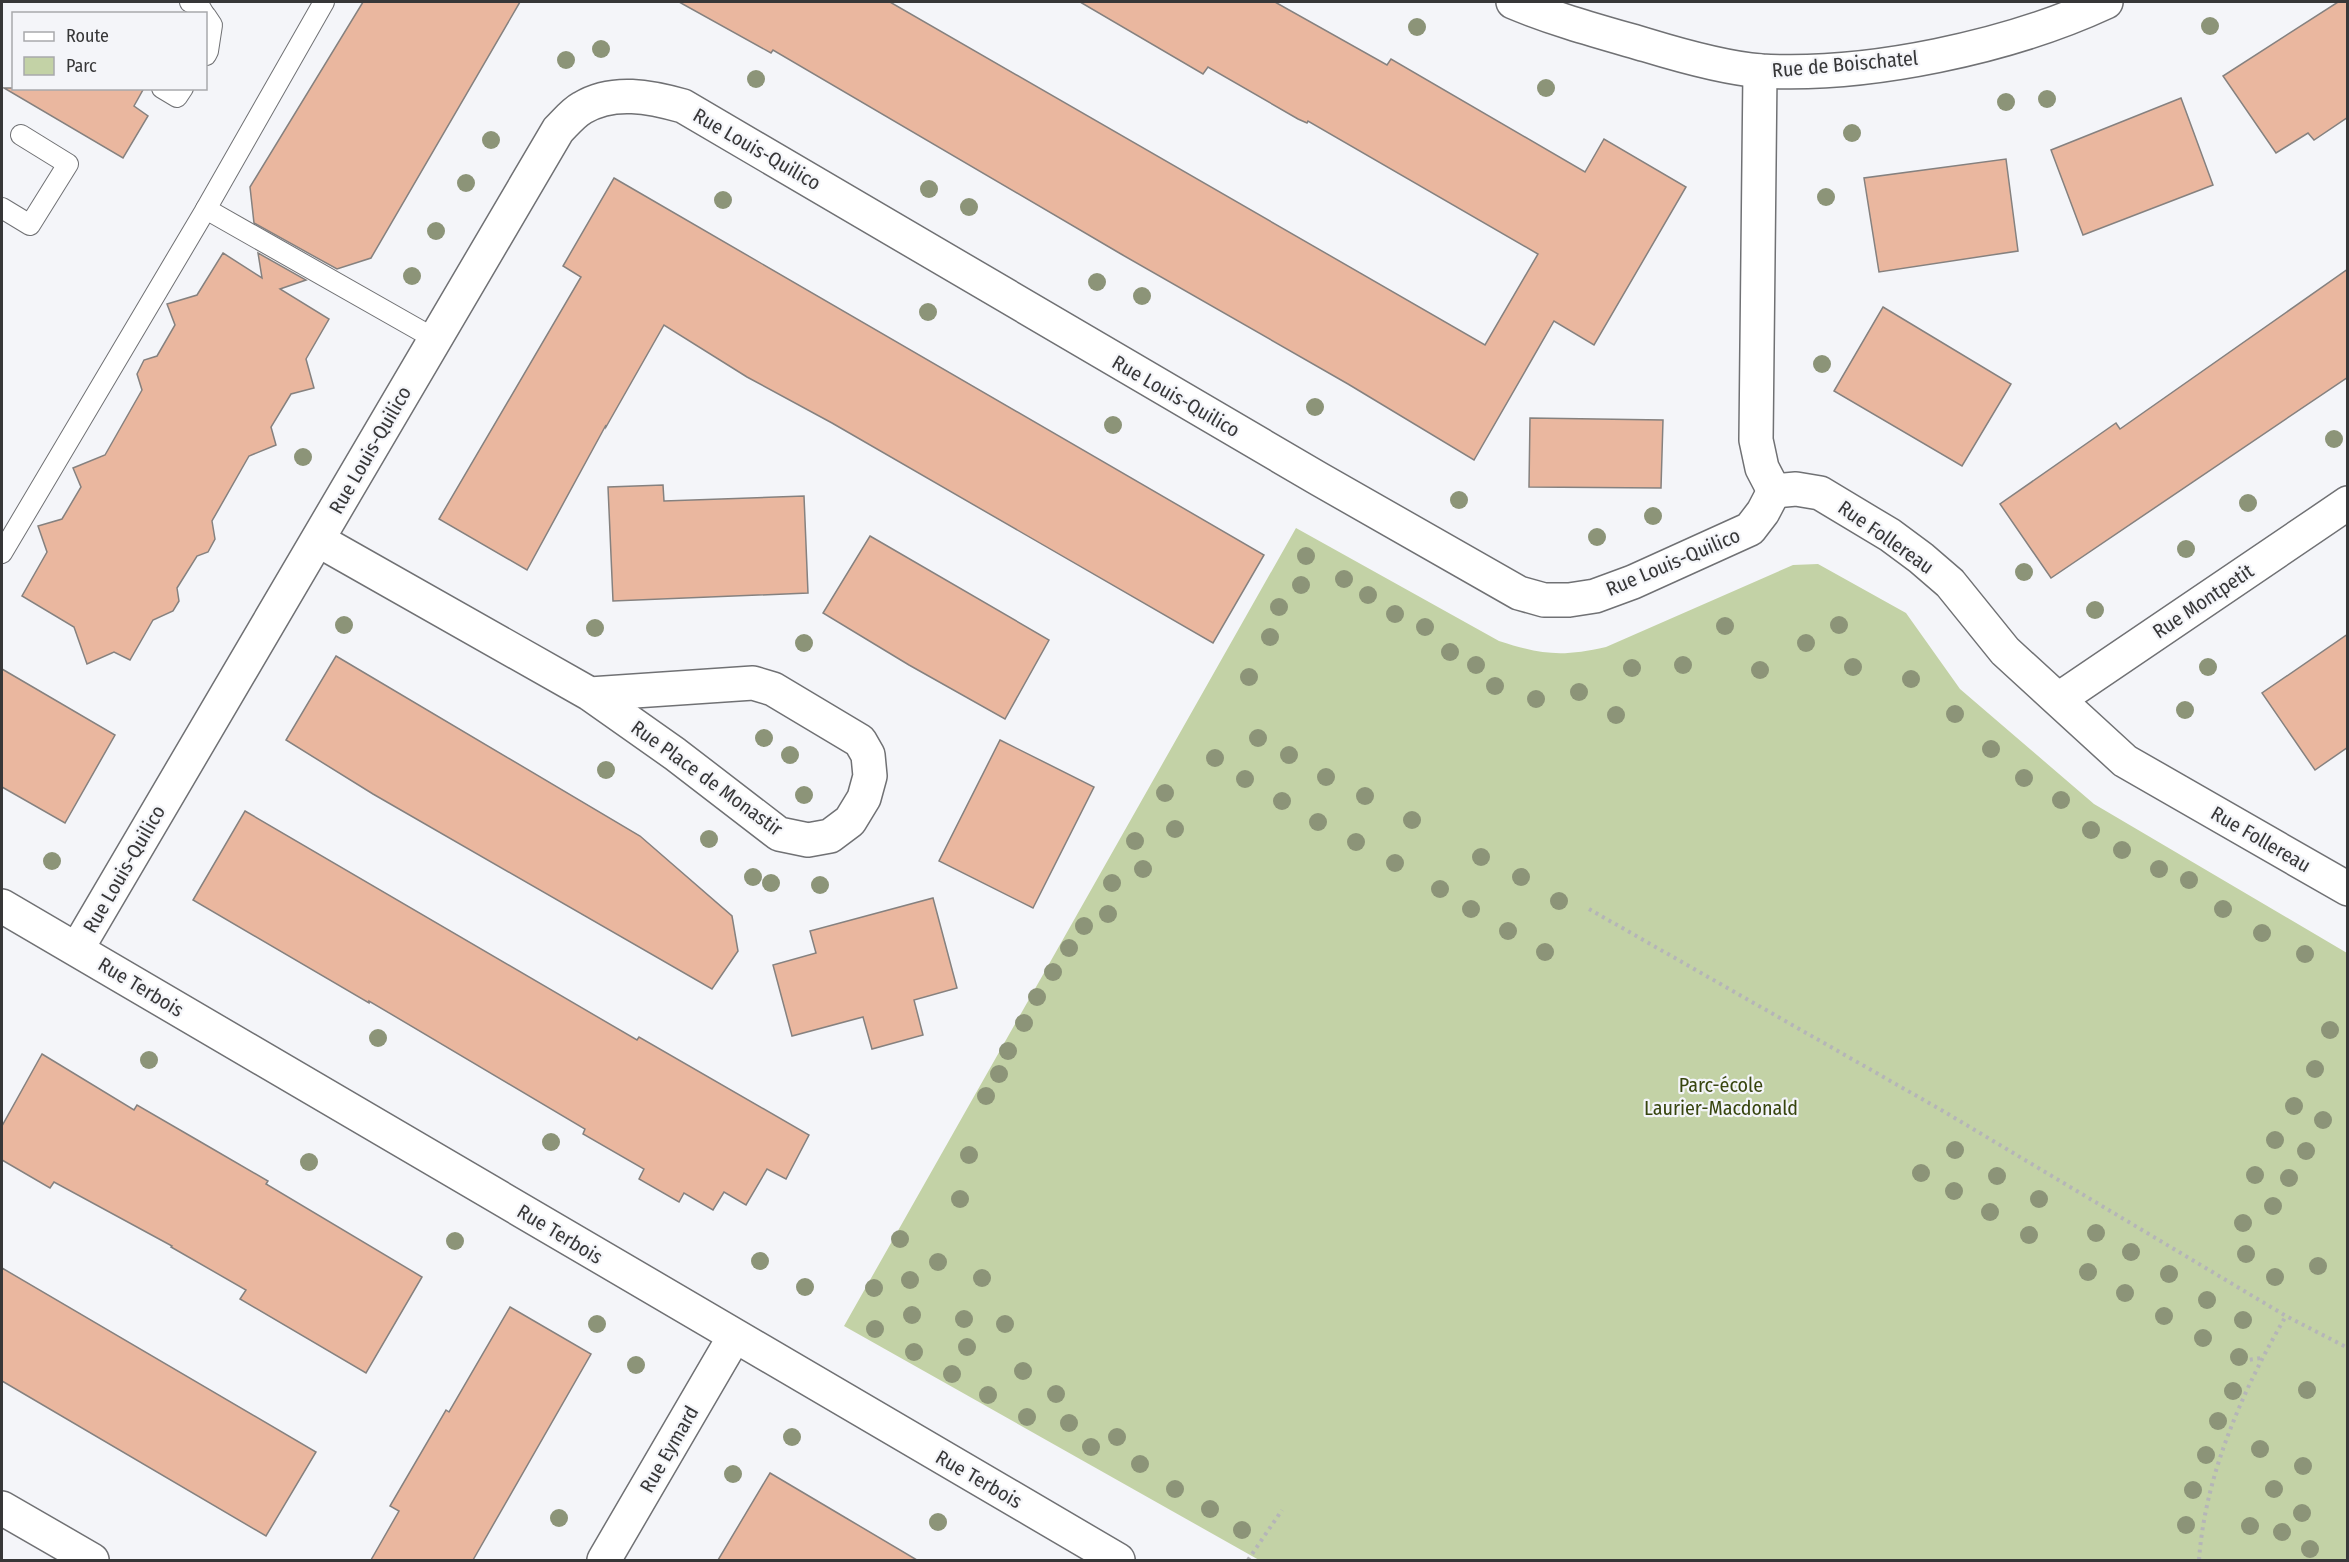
<svg xmlns="http://www.w3.org/2000/svg" width="2349" height="1562" viewBox="0 0 2349 1562" font-family="'Fira Sans Condensed',sans-serif">
	<style>
		.green { fill: #c3d2a6 }
		.building { fill: #eab79f; stroke: #85817f; stroke-width: 1.5 }
		.lines { fill: none; stroke-linecap: round; stroke-linejoin: round }
		.lane-casing { stroke: #707174; stroke-width: 22 }
		.street-casing { stroke: #707174; stroke-width: 36 }
		.path { stroke: #b5b5b8; stroke-width: 4; stroke-dasharray: 3 4.5; stroke-linecap: butt }
		.lane { stroke: #fff; stroke-width: 20 }
		.street { stroke: #fff; stroke-width: 33 }
		.tree { fill: #8c9478 }
		.labels { text-anchor: middle; dominant-baseline: central; stroke-width: 4.5; stroke-linejoin: round; paint-order: stroke }
		.street-label { font-size: 20px; fill: #373738; stroke: #f4f5f9 }
		.park-label { font-size: 20px; fill: #37450e; stroke: #f4f5f9 }
	</style>
	<rect width="100%" height="100%" fill="#f4f5f9"/>
	<!-- green -->
	<path class="green" d="M1296,528l203,113c43,14 63,16 107,6l187,-82 25,-1 88,49 54,76 134,115 253,149v607h-1088l-415,-234z"/>
	<!-- building -->
	<g class="building">
		<polygon points="363,2 520,2 371,258 337,269 254,223 250,187"/>
		<polygon points="679,2 890,2 1485,345 1538,254 1308,121 1307,123 1298,119 1208,67 1203,74 1080,2 1275,2 1387,65 1391,59 1585,172 1604,139 1686,187 1594,345 1554,321 1474,460 1348,384 1121,254 773,50 771,53"/>
		<polygon points="2338,2 2348,2 2348,117 2314,140 2308,133 2276,153 2223,76"/>
		<polygon points="4,88 144,88 134,106 148,116 123,158"/>
		<polygon points="2181,98 2213,185 2083,235 2051,150"/>
		<polygon points="2006,159 2018,251 1879,272 1864,178"/>
		<polygon points="614,178 1264,555 1213,643 832,423 747,377 664,325 606,427 606,425 527,570 439,519 581,277 563,266"/>
		<polygon points="223,253 262,278 258,253 306,280 280,289 329,319 306,359 314,388 291,394 271,427 276,445 249,456 212,521 215,539 208,552 197,556 177,588 179,601 173,611 153,620 130,660 114,652 87,664 74,627 22,596 47,552 38,526 62,519 81,487 73,468 105,455 142,390 137,374 144,360 157,356 175,325 167,304 197,295"/>
		<polygon points="2348,269 2348,377 2051,578 2000,504 2116,423 2120,429"/>
		<polygon points="1883,307 2011,384 1962,466 1834,391"/>
		<polygon points="1530,418 1663,420 1661,488 1529,487"/>
		<polygon points="663,485 664,501 804,496 808,593 613,601 608,487"/>
		<polygon points="870,536 1049,640 1005,719 909,665 823,613"/>
		<polygon points="2348,634 2348,747 2315,770 2262,693"/>
		<polygon points="336,656 640,836 732,916 738,951 712,989 373,794 286,740"/>
		<polygon points="2,669 115,735 65,823 2,787"/>
		<polygon points="1000,740 1094,787 1033,908 939,861"/>
		<polygon points="245,811 637,1040 639,1037 809,1135 786,1179 767,1169 746,1205 724,1192 713,1210 684,1193 679,1202 639,1179 644,1169 583,1134 585,1129 369,1001 369,1003 193,900"/>
		<polygon points="933,898 957,988 914,1000 923,1035 872,1049 863,1017 792,1036 773,965 816,953 810,931"/>
		<polygon points="42,1054 134,1110 137,1105 199,1141 268,1181 266,1184 422,1277 366,1373 240,1299 246,1290 171,1247 172,1246 54,1182 50,1188 2,1160 2,1126"/>
		<polygon points="2,1268 316,1452 266,1536 2,1381"/>
		<polygon points="510,1307 591,1354 473,1560 371,1560 399,1511 390,1506 446,1410 449,1412"/>
		<polygon points="770,1473 846,1518 917,1560 718,1560"/>
	</g>
	<g class="lines">
		<defs>
			<g id="lane">
				<polyline points="190,2 200,7 204,14"/>
				<polyline points="324,2 206,209 435,339"/>
				<polyline points="206,16 212,25 208,51 206,55"/>
				<polyline points="162,88 177,97 183,88"/>
				<polyline points="2,208 30,225 68,164 21,135"/>
				<polyline points="2,553 206,209"/>
			</g>
			<g id="street">
				<path d="M1513,2c43,18 88,30 133,43 36,11 78,23 115,26 107,6 248,-24 345,-69"/>
				<polyline points="1760,71 1756,440 1762,468 1774,491"/>
				<polyline points="1774,491 1796,489 1820,493 1890,535 1921,558 1950,583 2005,651 2125,761 2348,889"/>
				<polyline points="318,540 590,694 675,754 779,834 808,840 830,836 850,821 864,798 870,776 868,755 860,741 773,689 753,683 590,694"/>
				<polyline points="2059,699 2348,503"/>
				<polyline points="2,906 1118,1560"/>
				<path d="M77,949l481,-819c7,-7 15,-17 24,-22 31,-19 69,-11 101,-2l636,373 200,114 25,7h25l26,-4 38,-14 117,-53 13,-17 11,-21"/>
				<polyline points="2,1508 92,1560"/>
				<polyline points="604,1560 734,1337"/>
			</g>
		</defs>
		<!-- lane casing -->
		<use href="#lane" class="lane-casing"/>
		<!-- street casing -->
		<use href="#street" class="street-casing"/>
		<!-- path -->
		<g class="path">
			<polyline points="1589,909 1943,1111 2286,1316 2348,1348"/>
			<polyline points="2235,1362 2261,1358"/>
			<polyline points="1248,1560 1282,1510"/>
			<path d="M2199,1560c6,-85 44,-171 87,-244"/>
		</g>
		<!-- lane -->
		<use href="#lane" class="lane"/>
		<!-- street -->
		<use href="#street" class="street"/>
	</g>
	<!-- trees -->
	<g class="tree">
		<circle cx="2210" cy="26" r="9"/>
		<circle cx="1417" cy="27" r="9"/>
		<circle cx="601" cy="49" r="9"/>
		<circle cx="566" cy="60" r="9"/>
		<circle cx="756" cy="79" r="9"/>
		<circle cx="1546" cy="88" r="9"/>
		<circle cx="2047" cy="99" r="9"/>
		<circle cx="2006" cy="102" r="9"/>
		<circle cx="1852" cy="133" r="9"/>
		<circle cx="491" cy="140" r="9"/>
		<circle cx="466" cy="183" r="9"/>
		<circle cx="929" cy="189" r="9"/>
		<circle cx="1826" cy="197" r="9"/>
		<circle cx="723" cy="200" r="9"/>
		<circle cx="969" cy="207" r="9"/>
		<circle cx="436" cy="231" r="9"/>
		<circle cx="412" cy="276" r="9"/>
		<circle cx="1097" cy="282" r="9"/>
		<circle cx="1142" cy="296" r="9"/>
		<circle cx="928" cy="312" r="9"/>
		<circle cx="1822" cy="364" r="9"/>
		<circle cx="1315" cy="407" r="9"/>
		<circle cx="1113" cy="425" r="9"/>
		<circle cx="2334" cy="439" r="9"/>
		<circle cx="303" cy="457" r="9"/>
		<circle cx="1459" cy="500" r="9"/>
		<circle cx="2248" cy="503" r="9"/>
		<circle cx="1653" cy="516" r="9"/>
		<circle cx="1597" cy="537" r="9"/>
		<circle cx="2186" cy="549" r="9"/>
		<circle cx="1306" cy="556" r="9"/>
		<circle cx="2024" cy="572" r="9"/>
		<circle cx="1344" cy="579" r="9"/>
		<circle cx="1301" cy="585" r="9"/>
		<circle cx="1368" cy="595" r="9"/>
		<circle cx="1279" cy="607" r="9"/>
		<circle cx="2095" cy="610" r="9"/>
		<circle cx="1395" cy="614" r="9"/>
		<circle cx="344" cy="625" r="9"/>
		<circle cx="1839" cy="625" r="9"/>
		<circle cx="1725" cy="626" r="9"/>
		<circle cx="1425" cy="627" r="9"/>
		<circle cx="595" cy="628" r="9"/>
		<circle cx="1270" cy="637" r="9"/>
		<circle cx="804" cy="643" r="9"/>
		<circle cx="1806" cy="643" r="9"/>
		<circle cx="1450" cy="652" r="9"/>
		<circle cx="1476" cy="665" r="9"/>
		<circle cx="1683" cy="665" r="9"/>
		<circle cx="1853" cy="667" r="9"/>
		<circle cx="2208" cy="667" r="9"/>
		<circle cx="1632" cy="668" r="9"/>
		<circle cx="1760" cy="670" r="9"/>
		<circle cx="1249" cy="677" r="9"/>
		<circle cx="1911" cy="679" r="9"/>
		<circle cx="1495" cy="686" r="9"/>
		<circle cx="1579" cy="692" r="9"/>
		<circle cx="1536" cy="699" r="9"/>
		<circle cx="2185" cy="710" r="9"/>
		<circle cx="1955" cy="714" r="9"/>
		<circle cx="1616" cy="715" r="9"/>
		<circle cx="764" cy="738" r="9"/>
		<circle cx="1258" cy="738" r="9"/>
		<circle cx="1991" cy="749" r="9"/>
		<circle cx="790" cy="755" r="9"/>
		<circle cx="1289" cy="755" r="9"/>
		<circle cx="1215" cy="758" r="9"/>
		<circle cx="606" cy="770" r="9"/>
		<circle cx="1326" cy="777" r="9"/>
		<circle cx="2024" cy="778" r="9"/>
		<circle cx="1245" cy="779" r="9"/>
		<circle cx="1165" cy="793" r="9"/>
		<circle cx="804" cy="795" r="9"/>
		<circle cx="1365" cy="796" r="9"/>
		<circle cx="2061" cy="800" r="9"/>
		<circle cx="1282" cy="801" r="9"/>
		<circle cx="1412" cy="820" r="9"/>
		<circle cx="1318" cy="822" r="9"/>
		<circle cx="1175" cy="829" r="9"/>
		<circle cx="2091" cy="830" r="9"/>
		<circle cx="709" cy="839" r="9"/>
		<circle cx="1135" cy="841" r="9"/>
		<circle cx="1356" cy="842" r="9"/>
		<circle cx="2122" cy="850" r="9"/>
		<circle cx="1481" cy="857" r="9"/>
		<circle cx="52" cy="861" r="9"/>
		<circle cx="1395" cy="863" r="9"/>
		<circle cx="1143" cy="869" r="9"/>
		<circle cx="2159" cy="869" r="9"/>
		<circle cx="753" cy="877" r="9"/>
		<circle cx="1521" cy="877" r="9"/>
		<circle cx="2189" cy="880" r="9"/>
		<circle cx="771" cy="883" r="9"/>
		<circle cx="1112" cy="883" r="9"/>
		<circle cx="820" cy="885" r="9"/>
		<circle cx="1440" cy="889" r="9"/>
		<circle cx="1559" cy="901" r="9"/>
		<circle cx="1471" cy="909" r="9"/>
		<circle cx="2223" cy="909" r="9"/>
		<circle cx="1108" cy="914" r="9"/>
		<circle cx="1084" cy="926" r="9"/>
		<circle cx="1508" cy="931" r="9"/>
		<circle cx="2262" cy="933" r="9"/>
		<circle cx="1069" cy="948" r="9"/>
		<circle cx="1545" cy="952" r="9"/>
		<circle cx="2305" cy="954" r="9"/>
		<circle cx="1053" cy="972" r="9"/>
		<circle cx="1037" cy="997" r="9"/>
		<circle cx="1024" cy="1023" r="9"/>
		<circle cx="2330" cy="1030" r="9"/>
		<circle cx="378" cy="1038" r="9"/>
		<circle cx="1008" cy="1051" r="9"/>
		<circle cx="149" cy="1060" r="9"/>
		<circle cx="2315" cy="1069" r="9"/>
		<circle cx="999" cy="1074" r="9"/>
		<circle cx="986" cy="1096" r="9"/>
		<circle cx="2294" cy="1106" r="9"/>
		<circle cx="2323" cy="1120" r="9"/>
		<circle cx="2275" cy="1140" r="9"/>
		<circle cx="551" cy="1142" r="9"/>
		<circle cx="1955" cy="1150" r="9"/>
		<circle cx="2306" cy="1151" r="9"/>
		<circle cx="969" cy="1155" r="9"/>
		<circle cx="309" cy="1162" r="9"/>
		<circle cx="1921" cy="1173" r="9"/>
		<circle cx="2255" cy="1175" r="9"/>
		<circle cx="1997" cy="1176" r="9"/>
		<circle cx="2289" cy="1178" r="9"/>
		<circle cx="1954" cy="1191" r="9"/>
		<circle cx="960" cy="1199" r="9"/>
		<circle cx="2039" cy="1199" r="9"/>
		<circle cx="2273" cy="1206" r="9"/>
		<circle cx="1990" cy="1212" r="9"/>
		<circle cx="2243" cy="1223" r="9"/>
		<circle cx="2096" cy="1233" r="9"/>
		<circle cx="2029" cy="1235" r="9"/>
		<circle cx="900" cy="1239" r="9"/>
		<circle cx="455" cy="1241" r="9"/>
		<circle cx="2131" cy="1252" r="9"/>
		<circle cx="2246" cy="1254" r="9"/>
		<circle cx="760" cy="1261" r="9"/>
		<circle cx="938" cy="1262" r="9"/>
		<circle cx="2318" cy="1266" r="9"/>
		<circle cx="2088" cy="1272" r="9"/>
		<circle cx="2169" cy="1274" r="9"/>
		<circle cx="2275" cy="1277" r="9"/>
		<circle cx="982" cy="1278" r="9"/>
		<circle cx="910" cy="1280" r="9"/>
		<circle cx="805" cy="1287" r="9"/>
		<circle cx="874" cy="1288" r="9"/>
		<circle cx="2125" cy="1293" r="9"/>
		<circle cx="2207" cy="1300" r="9"/>
		<circle cx="912" cy="1315" r="9"/>
		<circle cx="2164" cy="1316" r="9"/>
		<circle cx="964" cy="1319" r="9"/>
		<circle cx="2243" cy="1320" r="9"/>
		<circle cx="597" cy="1324" r="9"/>
		<circle cx="1005" cy="1324" r="9"/>
		<circle cx="875" cy="1329" r="9"/>
		<circle cx="2203" cy="1338" r="9"/>
		<circle cx="967" cy="1347" r="9"/>
		<circle cx="914" cy="1352" r="9"/>
		<circle cx="2239" cy="1357" r="9"/>
		<circle cx="636" cy="1365" r="9"/>
		<circle cx="1023" cy="1371" r="9"/>
		<circle cx="952" cy="1374" r="9"/>
		<circle cx="2307" cy="1390" r="9"/>
		<circle cx="2233" cy="1391" r="9"/>
		<circle cx="1056" cy="1394" r="9"/>
		<circle cx="988" cy="1395" r="9"/>
		<circle cx="1027" cy="1417" r="9"/>
		<circle cx="2218" cy="1421" r="9"/>
		<circle cx="1069" cy="1423" r="9"/>
		<circle cx="792" cy="1437" r="9"/>
		<circle cx="1117" cy="1437" r="9"/>
		<circle cx="1091" cy="1447" r="9"/>
		<circle cx="2260" cy="1449" r="9"/>
		<circle cx="2206" cy="1455" r="9"/>
		<circle cx="1140" cy="1464" r="9"/>
		<circle cx="2303" cy="1466" r="9"/>
		<circle cx="733" cy="1474" r="9"/>
		<circle cx="1175" cy="1489" r="9"/>
		<circle cx="2274" cy="1489" r="9"/>
		<circle cx="2193" cy="1490" r="9"/>
		<circle cx="1210" cy="1509" r="9"/>
		<circle cx="2302" cy="1513" r="9"/>
		<circle cx="559" cy="1518" r="9"/>
		<circle cx="938" cy="1522" r="9"/>
		<circle cx="2186" cy="1525" r="9"/>
		<circle cx="2250" cy="1526" r="9"/>
		<circle cx="1242" cy="1530" r="9"/>
		<circle cx="2282" cy="1532" r="9"/>
		<circle cx="2310" cy="1549" r="9"/>
	</g>
	<g class="labels">
		<!-- street labels -->
		<g class="street-label">
			<text transform="translate(1845 64) rotate(-5)">Rue de Boischatel</text>
			<text transform="translate(757 149) rotate(30)">Rue Louis-Quilico</text>
			<text transform="translate(1176 396) rotate(30)">Rue Louis-Quilico</text>
			<text transform="translate(370 450) rotate(-60)">Rue Louis-Quilico</text>
			<text transform="translate(1886 537) rotate(35)">Rue Follereau</text>
			<text transform="translate(1673 562) rotate(-23)">Rue Louis-Quilico</text>
			<text transform="translate(2203 601) rotate(-34)">Rue Montpetit</text>
			<text transform="translate(707 778) rotate(36)">Rue Place de Monastir</text>
			<text transform="translate(2261 839) rotate(30)">Rue Follereau</text>
			<text transform="translate(124 869) rotate(-60)">Rue Louis-Quilico</text>
			<text transform="translate(141 987) rotate(31)">Rue Terbois</text>
			<text transform="translate(560 1234) rotate(31)">Rue Terbois</text>
			<text transform="translate(669 1449) rotate(-60)">Rue Eymard</text>
			<text transform="translate(979 1479) rotate(30)">Rue Terbois</text>
		</g>
		<!-- park labels -->
		<g class="park-label">
			<text x="1721" y="1085">Parc-école<tspan x="1721" dy="23">Laurier-Macdonald</tspan></text>
		</g>
	</g>
	<!-- border -->
	<rect width="2349" height="1562" fill="none" stroke="#373738" stroke-width="6"/>
	<!-- legend -->
	<rect x="12" y="12" width="195" height="78" fill="#f4f5f9" stroke="#a8a9ac" stroke-width="1.5"/>
	<rect x="24" y="32" width="30" height="9" fill="#ffffff" stroke="#a8a9ac" stroke-width="1.5"/>
	<text x="66" y="42" font-size="18" fill="#373738">Route</text>
	<rect x="24" y="57" width="30" height="18" fill="#c3d2a6" stroke="#a8a9ac" stroke-width="1.5"/>
	<text x="66" y="72" font-size="18" fill="#373738">Parc</text>
</svg>
